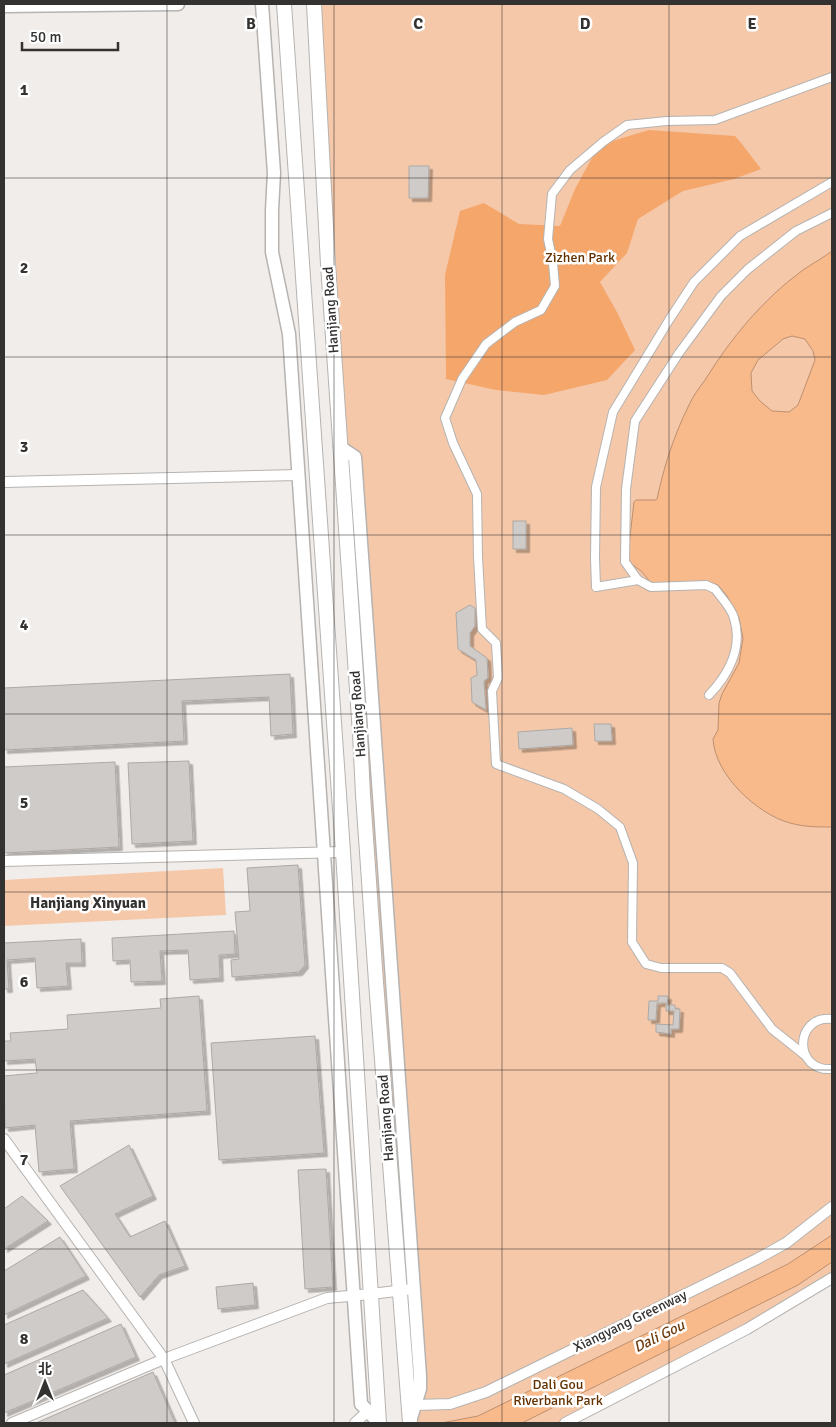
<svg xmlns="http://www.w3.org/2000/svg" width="836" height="1427" viewBox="0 0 836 1427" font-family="Signika,'Noto Sans SC',sans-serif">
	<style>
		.green { fill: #f5c8a9 }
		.forest { fill: #f5a66b }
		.water { fill: #f8b98b; stroke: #bd9070; fill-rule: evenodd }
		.building { fill: #cfcbc8; stroke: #aca9a6; filter: url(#shadow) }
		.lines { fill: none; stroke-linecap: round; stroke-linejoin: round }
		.pedestrian-casing { stroke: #b6b3b0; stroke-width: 10 }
		.minor-casing { stroke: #b6b3b0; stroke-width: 12 }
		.tertiary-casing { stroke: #b6b3b0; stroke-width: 15 }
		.secondary-casing { stroke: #b6b3b0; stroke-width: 16 }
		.pedestrian { stroke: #fff; stroke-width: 8 }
		.minor { stroke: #fff; stroke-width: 10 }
		.tertiary { stroke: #fff; stroke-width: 12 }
		.secondary { stroke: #fff; stroke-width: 14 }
		.grid { fill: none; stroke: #343231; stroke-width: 1; stroke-opacity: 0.55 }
		.labels { text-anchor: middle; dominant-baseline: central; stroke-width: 5; stroke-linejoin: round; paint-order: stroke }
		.park-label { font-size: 14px; fill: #633101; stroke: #fff }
		.street-label { font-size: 14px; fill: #343231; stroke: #fff }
		.neighbourhood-label { font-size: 15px; font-weight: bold; fill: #343231; stroke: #fff }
		.water-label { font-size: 15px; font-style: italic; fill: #6f3d11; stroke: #fff }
		.grid-label { font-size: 16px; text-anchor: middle; font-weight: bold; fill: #343231; stroke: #fff; stroke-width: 5; stroke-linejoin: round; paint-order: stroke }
	</style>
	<defs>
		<filter id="shadow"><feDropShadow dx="3.5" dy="3.5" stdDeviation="0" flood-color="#0004"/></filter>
	</defs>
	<rect width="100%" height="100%" fill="#f1edea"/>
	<!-- green -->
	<g class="green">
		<polygon points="314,4 832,4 832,1278 565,1423 410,1423"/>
		<polygon points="223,868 226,915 4,926 4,880"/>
	</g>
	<!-- forest -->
	<polygon class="forest" points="649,130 735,136 742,144 761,169 734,179 683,191 638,219 627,253 600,282 618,314 635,350 607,380 544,395 496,390 446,379 445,275 460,211 484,203 519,224 560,226 575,189 599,145"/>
	<!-- water -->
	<g class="water">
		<path d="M832,251v576c-14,0 -28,0 -42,-4 -33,-9 -75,-48 -77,-84l5,-9 1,-27 3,-9 17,-31 4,-25 -4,-20 -12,-22 -9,-11 -6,-2 -60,1 -11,-13 -12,-9 -1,-8 6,-52 2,-2h19l2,-1c7,-33 17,-64 32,-94 4,-9 10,-17 16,-25 26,-42 58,-81 98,-110 10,-7 20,-12 29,-19zM792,336l13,3 8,12 2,9 -17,45 -9,7 -17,-1 -12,-10 -8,-10 -1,-18 7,-13 25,-21z"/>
		<polygon points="832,1235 832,1262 798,1285 522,1423 441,1423 478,1416 788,1264"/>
	</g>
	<!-- building -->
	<g class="building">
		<polygon points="409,166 429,166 428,198 409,198"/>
		<rect x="513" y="521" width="13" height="28"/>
		<polygon points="470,605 475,608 475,626 470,633 470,646 487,658 488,678 484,681 486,710 472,702 471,678 477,675 476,660 458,649 456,613"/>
		<polygon points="290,674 293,734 271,736 269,697 182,701 184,741 4,750 4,688"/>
		<polygon points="594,724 611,724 612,741 595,741"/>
		<polygon points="572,728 573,745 519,749 518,732"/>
		<polygon points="189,761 193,841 132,844 128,763"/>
		<polygon points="115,762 119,847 4,853 4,767"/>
		<polygon points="298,865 305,965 299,972 232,977 231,960 239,959 235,912 250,911 247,868"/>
		<polygon points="234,931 235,954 219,955 220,978 190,980 188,950 160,951 162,981 131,982 130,960 113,961 112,938"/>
		<polygon points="81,939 82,963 66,963 68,986 37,988 35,958 7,960 9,989 4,989 4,943"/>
		<polygon points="199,996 207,1111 70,1121 74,1169 39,1172 35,1125 5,1128 4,1076 37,1073 35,1059 4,1061 4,1041 11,1041 10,1033 68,1029 67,1015 161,1008 160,999"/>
		<polygon points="658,996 668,996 667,1005 675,1005 675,1009 680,1009 679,1029 671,1029 671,1034 656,1032 656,1024 673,1025 674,1011 666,1011 666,1003 657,1003 656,1020 648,1020 649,1001 658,1001"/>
		<polygon points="315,1036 324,1153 219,1160 211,1043"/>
		<polygon points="129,1145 153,1196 115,1214 130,1237 165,1221 185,1266 159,1275 140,1297 60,1186"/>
		<polygon points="326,1169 333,1287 305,1289 298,1170"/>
		<polygon points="22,1196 48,1221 4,1249 4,1209"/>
		<polygon points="60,1237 86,1276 4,1315 4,1271"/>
		<polygon points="253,1283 255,1305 218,1309 216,1287"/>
		<polygon points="83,1290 108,1318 4,1364 4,1325"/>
		<polygon points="121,1324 136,1357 4,1413 4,1375"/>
		<polygon points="153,1372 175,1423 36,1423"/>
	</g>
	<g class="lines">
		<defs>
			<g id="pedestrian">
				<polyline points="638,580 596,587 595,558 596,487 613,412 669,320 694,282 740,236 832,182"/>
				<path d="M709,695c20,-21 34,-48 25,-77 -2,-9 -14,-22 -19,-29l-9,-4 -55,2 -13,-7 -13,-18 1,-73 9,-68 44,-68 42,-57 27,-27 48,-38 36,-18"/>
				<path d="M832,1019c-38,-4 -39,53 0,50"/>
				<polyline points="806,1056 772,1029 730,973 722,968 661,968 646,964 632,942 633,863 620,827 598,809 564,789 496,764 492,691 498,678 496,643 482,629 478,557 477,494 453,443 445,418 462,379 486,344 515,322 541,310 555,286 553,263 548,239 552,194 570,170 603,142 627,125 667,121 715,120 832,77"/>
			</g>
			<g id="minor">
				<polyline points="4,482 298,475"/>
				<polyline points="4,861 343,852"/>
				<polyline points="4,1139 164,1359 194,1423"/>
				<polyline points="415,1405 450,1404 486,1392 757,1259 786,1243 832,1207"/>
				<polyline points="12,1423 164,1359 327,1298 371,1294 413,1289"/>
				<polyline points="355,1423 368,1411"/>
				<polyline points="565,1423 747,1329 832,1278"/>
			</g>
			<g id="tertiary">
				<polyline points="262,4 274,173 272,210 272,252 289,334 361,1404 379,1423"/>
				<polyline points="4,6 178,4"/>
				<polyline points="340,447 355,457 420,1376 420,1389 411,1418"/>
			</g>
			<g id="secondary">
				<polyline points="284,4 343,852 379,1423"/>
				<polyline points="314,4 328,264 360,734 363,795 376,982 410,1423"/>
			</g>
		</defs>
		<!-- pedestrian casing -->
		<use href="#pedestrian" class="pedestrian-casing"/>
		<!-- minor casing -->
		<use href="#minor" class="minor-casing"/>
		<!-- tertiary casing -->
		<use href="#tertiary" class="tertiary-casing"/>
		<!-- secondary casing -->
		<use href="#secondary" class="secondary-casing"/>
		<!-- pedestrian -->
		<use href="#pedestrian" class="pedestrian"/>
		<!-- minor -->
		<use href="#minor" class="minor"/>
		<!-- tertiary -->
		<use href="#tertiary" class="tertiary"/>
		<!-- secondary -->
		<use href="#secondary" class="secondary"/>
	</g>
	<!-- grid -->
	<path class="grid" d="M167,4v1419M334,4v1419M502,4v1419M669,4v1419M4,178h828M4,357h828M4,535h828M4,714h828M4,892h828M4,1070h828M4,1249h828"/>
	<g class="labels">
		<!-- park labels -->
		<g class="park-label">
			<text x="580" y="257">Zizhen Park</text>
			<text x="558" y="1384">Dali Gou<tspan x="558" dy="16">Riverbank Park</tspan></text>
		</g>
		<!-- street labels -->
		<g class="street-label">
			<text transform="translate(331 310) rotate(-94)">Hanjiang Road</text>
			<text transform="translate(358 714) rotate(-94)">Hanjiang Road</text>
			<text transform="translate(386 1118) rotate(-94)">Hanjiang Road</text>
			<text transform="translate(630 1321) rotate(-26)">Xiangyang Greenway</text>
		</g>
		<!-- neighbourhood labels -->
		<g class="neighbourhood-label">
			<text x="88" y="903">Hanjiang Xinyuan</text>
		</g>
		<!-- water labels -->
		<g class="water-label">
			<text transform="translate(659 1336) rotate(-26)">Dali Gou</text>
		</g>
	</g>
	<g class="grid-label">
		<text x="251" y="29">B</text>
		<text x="418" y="29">C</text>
		<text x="585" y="29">D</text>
		<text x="752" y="29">E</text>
		<text x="24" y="95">1</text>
		<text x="24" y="273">2</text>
		<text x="24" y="452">3</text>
		<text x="24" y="630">4</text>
		<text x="24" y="808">5</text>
		<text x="24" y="987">6</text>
		<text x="24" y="1165">7</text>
		<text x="24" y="1344">8</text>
	</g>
	<!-- border -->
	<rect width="836" height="1427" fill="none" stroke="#343231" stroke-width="10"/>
	<!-- north arrow -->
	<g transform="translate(45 1382)" stroke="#ffffff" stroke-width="4" paint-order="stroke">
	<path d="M0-4L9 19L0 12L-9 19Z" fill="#343231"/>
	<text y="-8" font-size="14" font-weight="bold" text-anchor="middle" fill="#343231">北</text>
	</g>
	<!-- scale -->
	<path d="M22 42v8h96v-8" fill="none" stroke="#343231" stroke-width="2.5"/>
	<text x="30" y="42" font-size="15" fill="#343231" stroke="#ffffff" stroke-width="4" paint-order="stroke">50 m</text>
</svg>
